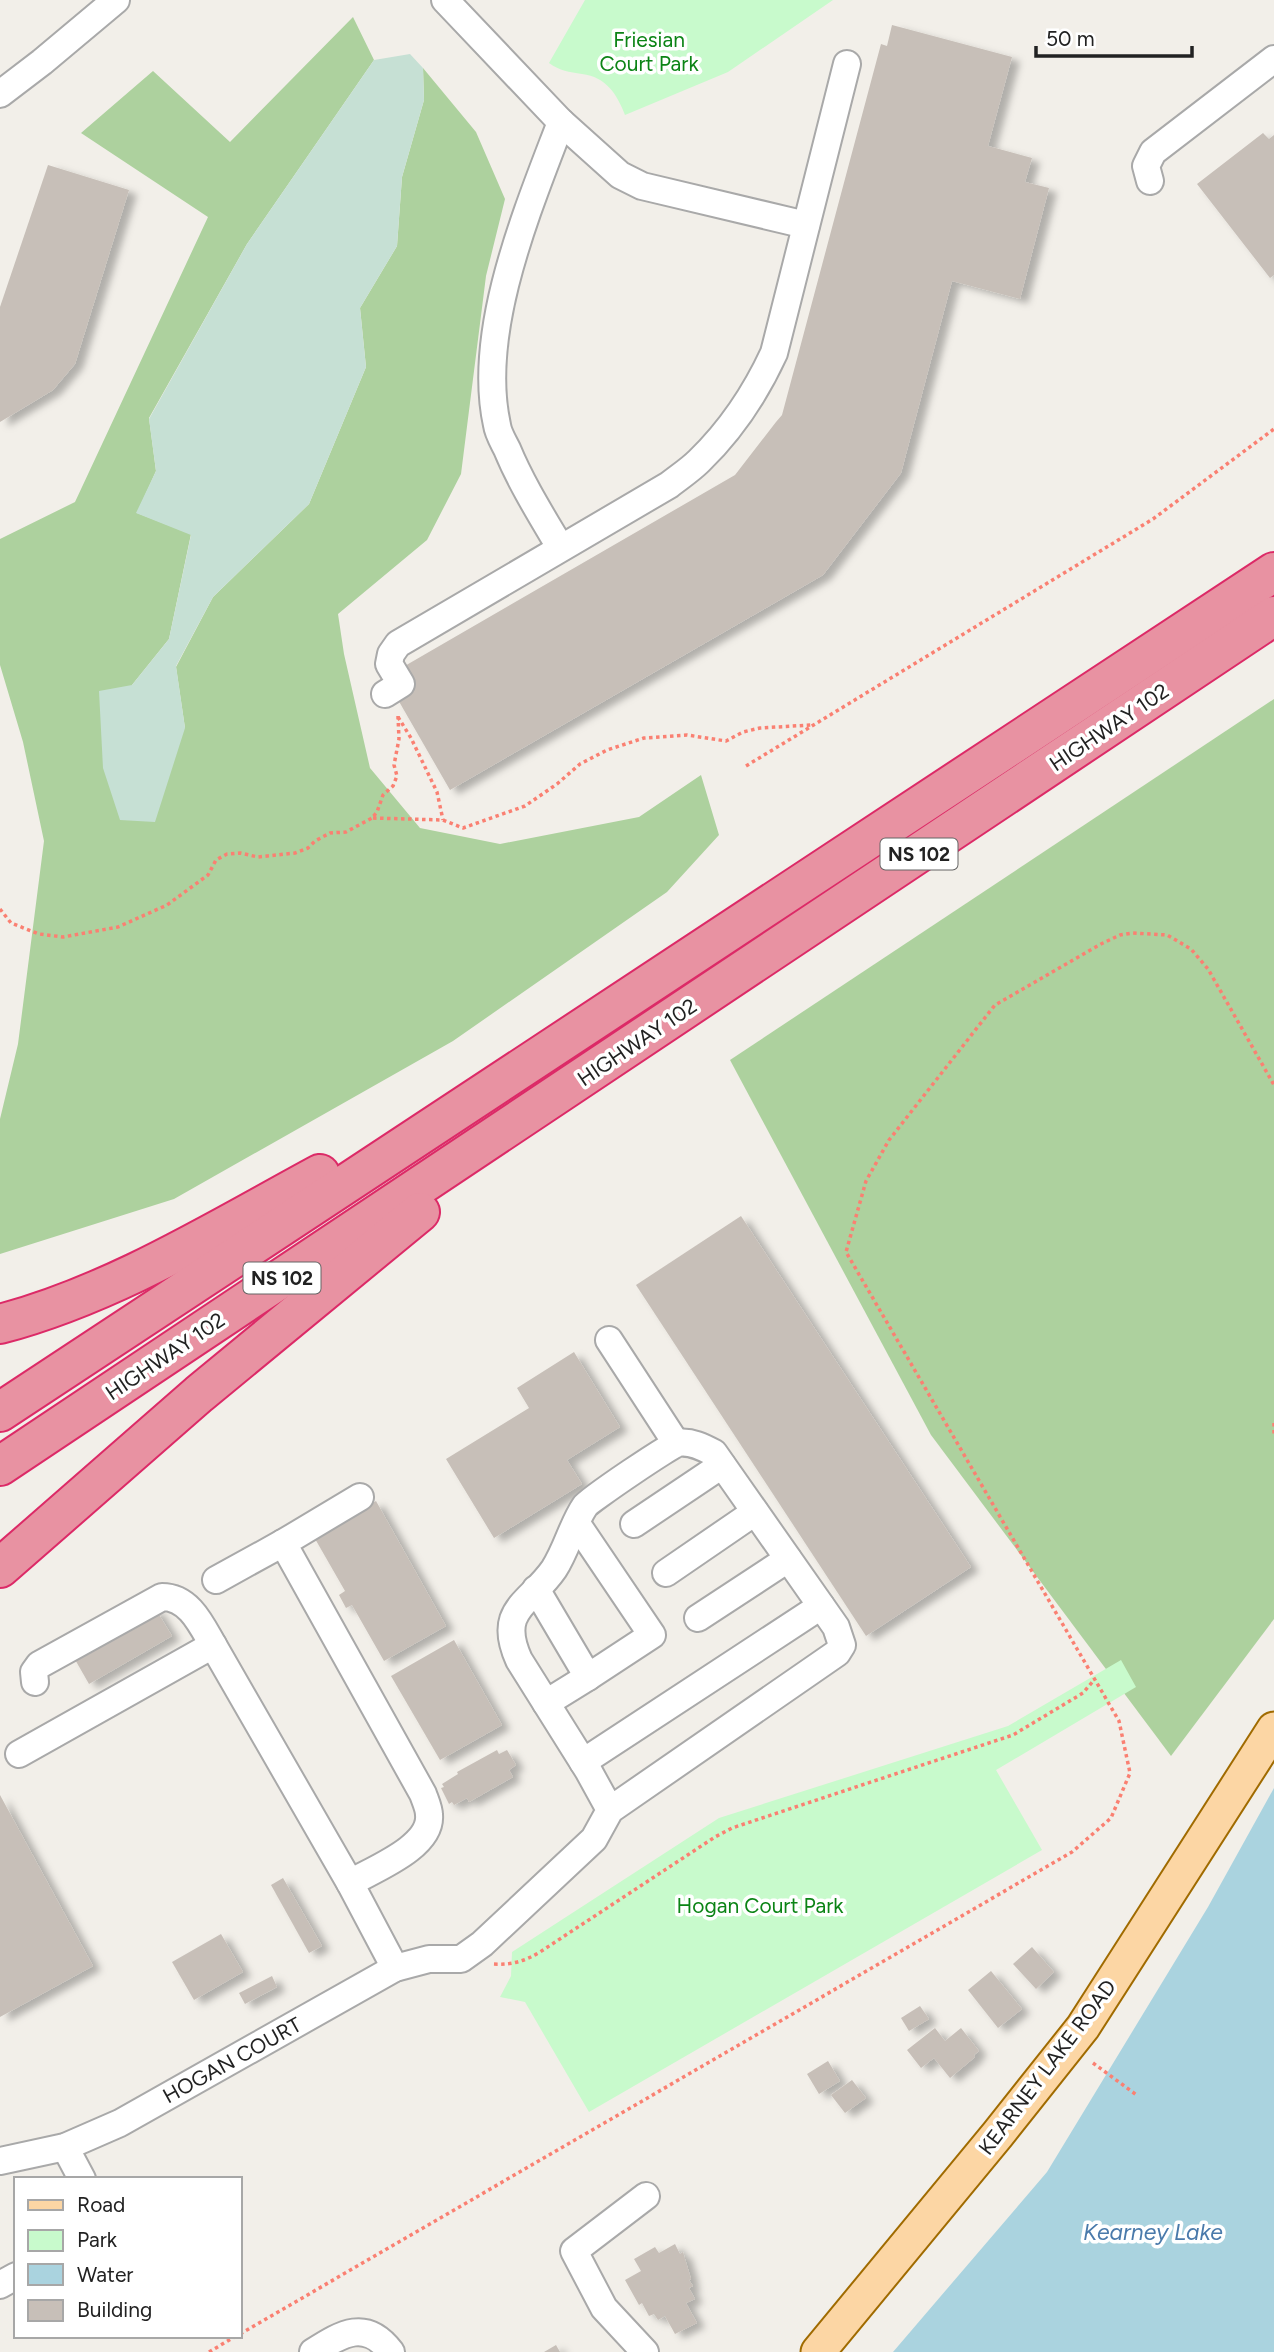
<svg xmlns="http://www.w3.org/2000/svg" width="1274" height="2352" viewBox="0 0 1274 2352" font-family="Figtree,sans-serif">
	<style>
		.forest { fill: #add19e }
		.wetland { fill: #c6e0d4 }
		.park { fill: #c8facc }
		.water { fill: #aad3df }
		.building { fill: #c7bfb8; filter: url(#shadow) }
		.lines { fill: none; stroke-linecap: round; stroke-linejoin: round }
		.minor-casing { stroke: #a9a9a9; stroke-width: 30 }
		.major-casing { stroke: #a06b00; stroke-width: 37 }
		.highway-casing { stroke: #dc2a67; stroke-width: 42 }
		.path { stroke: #fa8072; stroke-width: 3.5; stroke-dasharray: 3.5 3.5; stroke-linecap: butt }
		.minor { stroke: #fff; stroke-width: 26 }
		.major { stroke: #fcd6a4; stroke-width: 33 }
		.highway { stroke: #e892a2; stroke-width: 38 }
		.labels { text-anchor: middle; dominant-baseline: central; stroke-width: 7; stroke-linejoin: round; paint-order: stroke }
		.shield { fill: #fff; stroke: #646464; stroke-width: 2 }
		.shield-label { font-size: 19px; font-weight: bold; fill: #222 }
		.park-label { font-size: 21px; fill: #0c8416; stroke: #fff }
		.street-label { font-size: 21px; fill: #222; stroke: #fff }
		.water-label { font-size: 23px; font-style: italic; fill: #4a7aab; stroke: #fff }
	</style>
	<defs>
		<filter id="shadow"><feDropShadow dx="8" dy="4.5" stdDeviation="3.5" flood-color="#0004"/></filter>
	</defs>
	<rect width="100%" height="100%" fill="#f2efe9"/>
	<!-- forest -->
	<g class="forest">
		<polygon points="353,17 374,60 247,244 149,418 156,471 137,513 191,534 169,639 132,685 185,728 176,667 213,597 309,504 366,367 360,308 397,246 402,177 424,100 423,68 476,132 505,199 486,276 461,474 427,540 338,614 344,654 370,768 420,828 500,844 639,817 701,775 719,835 667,892 453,1041 174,1199 0,1254 0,1119 18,1044 44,841 23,742 0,665 0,539 75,502 208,217 81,133 153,71 230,142"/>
		<polygon points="1274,699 1274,1619 1171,1756 931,1435 730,1060"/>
	</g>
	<!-- wetland -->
	<polygon class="wetland" points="410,54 423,68 424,100 402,177 397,246 360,308 366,367 309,504 213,597 176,666 185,728 155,822 120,820 103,768 99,691 132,685 169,639 191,535 136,513 156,471 149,419 247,244 374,60"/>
	<!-- park -->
	<g class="park">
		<path d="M585,0h248l-105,72 -103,43c-8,-21 -19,-38 -43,-41 -13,-2 -22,-3 -33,-11z"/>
		<polygon points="1121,1660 1136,1687 996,1770 1042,1850 589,2112 525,2002 500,1997 511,1976 512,1952 719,1818 1008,1726"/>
	</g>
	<!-- water -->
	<polygon class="water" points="1274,1788 1274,2352 893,2352 1047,2172 1208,1907"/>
	<!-- building -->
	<g class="building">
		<polygon points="892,25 1012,57 988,146 1032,158 1025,182 1049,188 1020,299 952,281 901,473 823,575 450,790 397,698 415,688 403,667 735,475 776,422 782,415 881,44 887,46"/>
		<polygon points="1263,133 1269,139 1274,135 1274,275 1270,278 1197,184"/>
		<polygon points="48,165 129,190 75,364 53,390 0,422 0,307"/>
		<polygon points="741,1216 971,1567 866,1636 636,1285"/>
		<polygon points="574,1352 620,1427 567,1460 582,1484 494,1538 446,1459 529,1408 517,1388"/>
		<polygon points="376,1501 446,1626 384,1661 352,1605 346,1608 339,1595 345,1591 314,1537"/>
		<polygon points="155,1608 172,1636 89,1684 73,1656"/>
		<polygon points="454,1640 502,1725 440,1760 391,1676"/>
		<polygon points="497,1750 499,1754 507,1750 516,1765 509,1770 513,1777 469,1802 467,1798 454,1805 452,1802 449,1804 441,1788 444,1787 442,1784 458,1774 457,1772"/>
		<polygon points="0,1795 93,1966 0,2017"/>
		<polygon points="283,1878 322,1946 309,1953 271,1885"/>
		<polygon points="221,1934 243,1972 194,2000 172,1962"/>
		<polygon points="1032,1947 1054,1972 1036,1989 1013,1964"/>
		<polygon points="991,1971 1022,2009 998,2028 968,1990"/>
		<polygon points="272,1976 277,1987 245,2004 239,1993"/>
		<polygon points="920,2006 929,2019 909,2031 901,2018"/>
		<polygon points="935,2028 945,2041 961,2028 979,2051 974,2055 975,2057 950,2078 934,2058 921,2068 907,2050"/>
		<polygon points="828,2061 840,2081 819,2094 807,2074"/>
		<polygon points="852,2080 866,2098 845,2113 831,2095"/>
		<polygon points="675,2244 680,2254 683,2252 691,2279 689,2280 693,2286 689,2288 695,2299 686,2303 697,2323 675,2334 665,2316 658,2320 654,2314 649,2316 642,2303 639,2305 625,2280 641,2271 634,2259 655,2247 659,2253"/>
		<polygon points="556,2345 560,2352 544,2352"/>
	</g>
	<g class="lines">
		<defs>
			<g id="minor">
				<polyline points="445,0 561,122 620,175 642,186 806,225"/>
				<polyline points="0,94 42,62 116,0"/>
				<polyline points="1150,181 1146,166 1153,152 1274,59"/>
				<path d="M560,547c-19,-32 -39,-64 -53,-98 -4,-8 -9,-16 -10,-24 -21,-94 31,-216 64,-303"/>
				<path d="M385,694l16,-10 -12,-20 2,-10 7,-10 271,-159c10,-8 21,-15 30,-24 31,-30 57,-69 75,-108l73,-289"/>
				<polyline points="609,1340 676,1443"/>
				<polyline points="634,1524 722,1465"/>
				<polyline points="666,1573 755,1512"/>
				<polyline points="216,1580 283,1543"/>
				<polyline points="536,1589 588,1677 652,1635 577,1524"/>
				<polyline points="698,1618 788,1559"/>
				<path d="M35,1682l-1,-10 5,-7 123,-68c27,0 39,27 51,48"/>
				<polyline points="546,1703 588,1677"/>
				<polyline points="19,1754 213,1645 350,1883 395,1968"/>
				<polyline points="583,1762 821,1606"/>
				<path d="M350,1883c24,-14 82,-36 79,-68 0,-7 -4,-15 -6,-21l-140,-251 77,-46"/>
				<polyline points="65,2147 82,2179"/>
				<path d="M0,2161l65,-14 55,-24 275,-155 34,-9h32l21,-15 112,-105 16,-29 227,-157 5,-8 -6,-18 -122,-174c-11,-6 -23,-12 -36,-10 -6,1 -89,57 -93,63 -13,19 -18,43 -31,63 -24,35 -58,40 -35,91l69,110 22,40"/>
				<polyline points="0,2285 16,2276"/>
				<path d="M313,2352c30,-19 53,-33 78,0"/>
				<polyline points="645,2352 604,2308 574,2251 646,2196"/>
			</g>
			<polyline id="major" points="818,2352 998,2134 1083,2027 1274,1729"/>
			<g id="highway">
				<path d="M0,1324c114,-30 218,-95 320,-150"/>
				<polyline points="0,1412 1274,572"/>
				<polyline points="0,1466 1274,616"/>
				<polyline points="0,1568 199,1394 420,1212"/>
			</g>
		</defs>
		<!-- minor casing -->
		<use href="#minor" class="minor-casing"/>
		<!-- major casing -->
		<use href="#major" class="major-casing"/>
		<!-- highway casing -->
		<use href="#highway" class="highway-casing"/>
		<!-- path -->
		<g class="path">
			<polyline points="398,716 399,739 394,765 397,776 393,786 383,795 377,812 372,818 443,820 463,828 525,806 557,784 580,764 607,750 644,738 687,735 726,741 743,732 760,728 811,725"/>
			<polyline points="398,717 411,738 437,792 443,820"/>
			<polyline points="746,766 1153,519 1274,429"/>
			<polyline points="0,909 11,923 39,934 63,937 118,927 167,905 208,875 216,860 227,854 240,853 258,857 295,853 308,848 315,841 330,833 346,832 372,818"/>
			<polyline points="1274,1423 1274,1434"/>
			<path d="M494,1964c18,1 31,-3 46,-12l175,-115 17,-9 281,-93 70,-42 11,-13"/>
			<polyline points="1093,2063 1138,2096"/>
			<polyline points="240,2334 1072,1852 1111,1818 1130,1773 1119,1721 846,1252 866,1181 889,1140 995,1005 1101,944 1120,935 1133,933 1167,935 1191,949 1208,969 1274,1085"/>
			<polyline points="209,2352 236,2336"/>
		</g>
		<!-- minor -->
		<use href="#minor" class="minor"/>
		<!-- major -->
		<use href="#major" class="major"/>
		<!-- highway -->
		<use href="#highway" class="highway"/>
	</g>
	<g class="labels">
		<!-- shield labels -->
		<g class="shield">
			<rect x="880.5" y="838.5" width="77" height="31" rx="5"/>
			<rect x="243.5" y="1262.5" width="77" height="31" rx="5"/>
		</g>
		<g class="shield-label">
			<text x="919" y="854">NS 102</text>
			<text x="282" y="1278">NS 102</text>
		</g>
		<!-- park labels -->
		<g class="park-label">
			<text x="649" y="39">Friesian<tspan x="649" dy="24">Court Park</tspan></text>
			<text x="760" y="1905">Hogan Court Park</text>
		</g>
		<!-- street labels -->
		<g class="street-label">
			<text transform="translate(1109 727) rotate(-34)">HIGHWAY 102</text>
			<text transform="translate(637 1042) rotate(-34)">HIGHWAY 102</text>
			<text transform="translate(165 1356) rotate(-34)">HIGHWAY 102</text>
			<text transform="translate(232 2060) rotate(-29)">HOGAN COURT</text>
			<text transform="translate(1047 2067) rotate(-53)">KEARNEY LAKE ROAD</text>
		</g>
		<!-- water labels -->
		<g class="water-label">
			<text x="1153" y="2232">Kearney Lake</text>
		</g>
	</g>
	<!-- legend -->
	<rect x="14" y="2177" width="228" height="161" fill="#ffffff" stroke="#a7a7a7" stroke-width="2"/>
	<rect x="28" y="2200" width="35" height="10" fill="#fcd6a4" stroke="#a7a7a7" stroke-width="2"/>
	<text x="77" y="2212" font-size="21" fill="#222222">Road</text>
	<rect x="28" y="2230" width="35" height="21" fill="#c8facc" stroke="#a7a7a7" stroke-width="2"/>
	<text x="77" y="2247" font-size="21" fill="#222222">Park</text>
	<rect x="28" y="2264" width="35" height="21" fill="#aad3df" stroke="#a7a7a7" stroke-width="2"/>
	<text x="77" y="2282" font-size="21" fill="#222222">Water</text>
	<rect x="28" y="2300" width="35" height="21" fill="#c7bfb8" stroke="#a7a7a7" stroke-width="2"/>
	<text x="77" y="2317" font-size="21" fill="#222222">Building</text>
	<!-- scale -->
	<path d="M1036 46v10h156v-10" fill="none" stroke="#222222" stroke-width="3.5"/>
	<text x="1046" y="46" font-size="21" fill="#222222" stroke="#ffffff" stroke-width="5" paint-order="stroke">50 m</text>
</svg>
